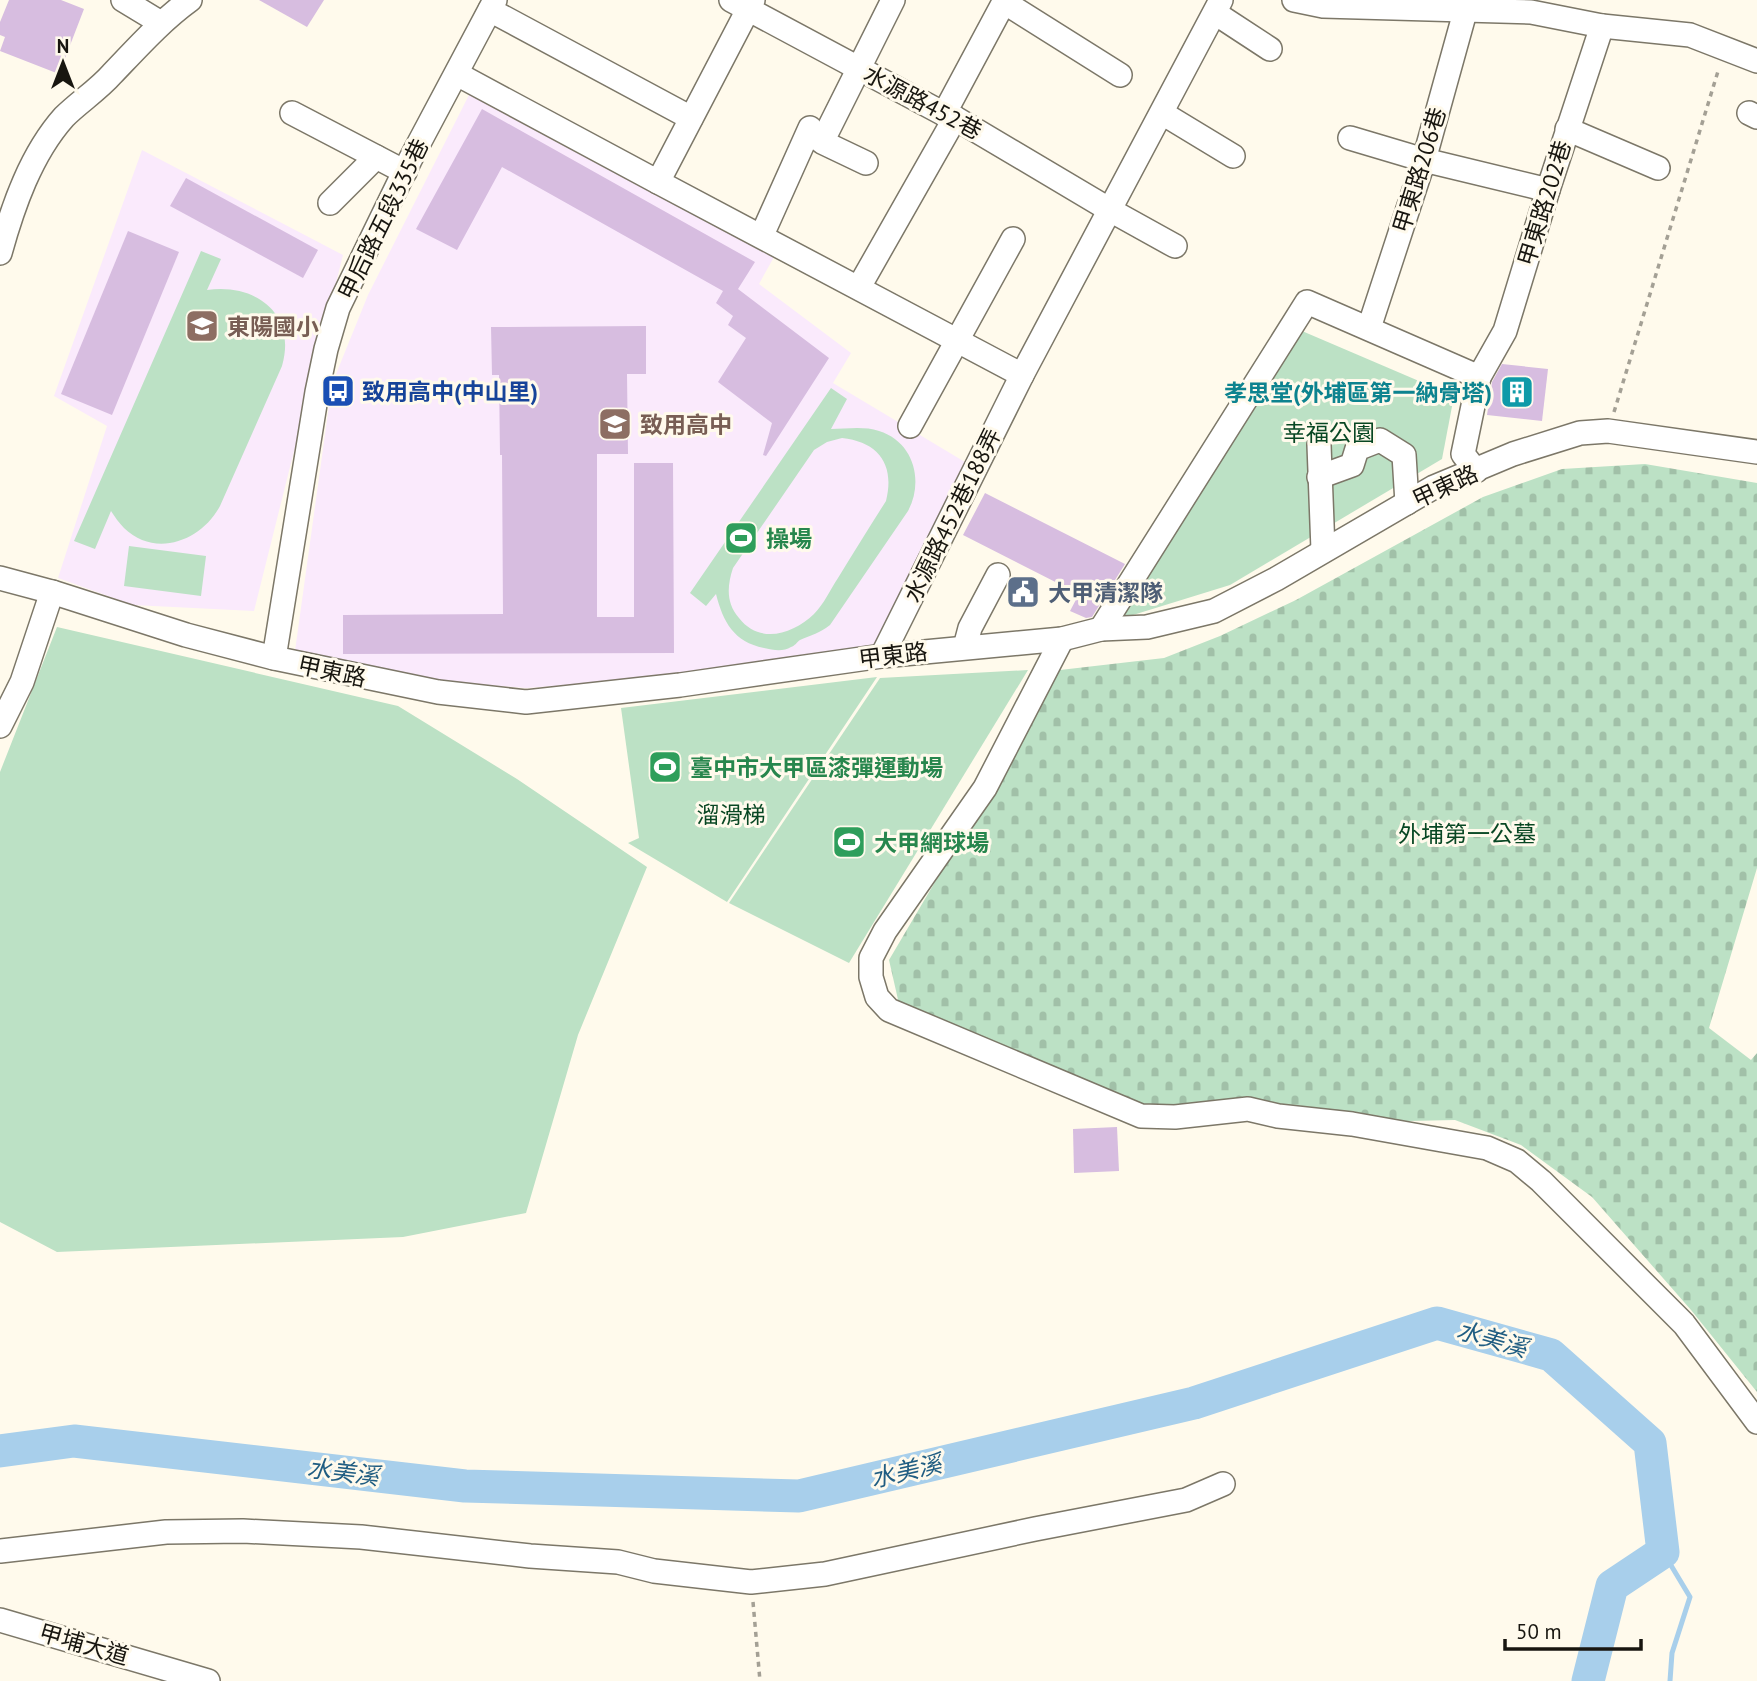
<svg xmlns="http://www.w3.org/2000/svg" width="1757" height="1681" viewBox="0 0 1757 1681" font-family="'PT Sans','Noto Sans TC',sans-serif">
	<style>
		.education { fill: #faeafc }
		.cemetery { fill: url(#cemetery-stones) }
		.park { fill: #bce1c5; fill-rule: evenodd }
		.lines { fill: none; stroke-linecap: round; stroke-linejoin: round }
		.stream { stroke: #a8cfeb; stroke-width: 5 }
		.river { stroke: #a8cfeb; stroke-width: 33 }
		.building { fill: #d7bde0 }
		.minor-casing { stroke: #7c7768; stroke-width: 26 }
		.path { stroke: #a4a095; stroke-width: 3.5; stroke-dasharray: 5 5; stroke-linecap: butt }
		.minor { stroke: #fff; stroke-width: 23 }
		.labels { text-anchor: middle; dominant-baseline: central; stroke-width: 6; stroke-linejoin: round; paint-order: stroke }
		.street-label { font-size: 23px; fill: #181610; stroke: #fffaec }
		.education-label { font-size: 23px; font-weight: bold; fill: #785e54; stroke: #fffaec; text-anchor: start }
		.transit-label { font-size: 23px; font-weight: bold; fill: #164399; stroke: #fffaec; text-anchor: start }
		.culture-label { font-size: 23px; font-weight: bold; fill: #0d838f; stroke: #fffaec; text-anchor: end }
		.park-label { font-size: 23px; fill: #084723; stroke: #fffaec }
		.leisure-label { font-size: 23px; font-weight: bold; fill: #27864d; stroke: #fffaec; text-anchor: start }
		.service-label { font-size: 23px; font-weight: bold; fill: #4e5e75; stroke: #fffaec; text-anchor: start }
		.water-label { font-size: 24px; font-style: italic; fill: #205d82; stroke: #fffaec }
	</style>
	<defs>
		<pattern id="cemetery-stones" width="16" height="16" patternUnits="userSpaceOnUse" patternTransform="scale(1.75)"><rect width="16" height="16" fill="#bce1c5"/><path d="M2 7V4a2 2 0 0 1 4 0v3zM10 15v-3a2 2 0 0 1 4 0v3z" fill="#a1c0a8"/></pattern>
	</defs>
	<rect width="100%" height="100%" fill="#fffaec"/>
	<!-- education -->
	<g class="education">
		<polygon points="473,87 774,257 759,284 851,353 833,383 970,465 876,645 638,680 526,688 429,680 295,651 332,384 368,295"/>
		<polygon points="142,150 343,255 254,611 133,605 58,578 107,426 54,396"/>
	</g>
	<!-- cemetery -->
	<polygon class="cemetery" points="1645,464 1757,483 1757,868 1709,1028 1751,1060 1757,1053 1757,1392 1691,1310 1592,1197 1521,1145 1455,1120 1408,1121 1341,1117 1262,1101 1158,1117 899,1004 889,960 1060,670 1164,658 1220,636 1296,600 1483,497 1562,469"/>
	<!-- park -->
	<g class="park">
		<path d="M201,251l20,8 -14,31c49,-7 90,24 75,76l-62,140c-18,34 -64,53 -96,22 -5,-5 -9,-11 -13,-17l-16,38 -21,-8z"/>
		<polygon points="1295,328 1454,396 1442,459 1230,585 1120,619"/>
		<path d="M831,388l16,11 -16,30c15,0 33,-3 48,2 35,11 45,50 29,80l-78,114c-10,8 -19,10 -30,15 -3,2 -5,6 -9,7 -8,5 -18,3 -27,1 -30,-6 -41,-26 -48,-54l-10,12 -16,-13zM842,438c37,4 53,27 44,63 -16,25 -32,51 -48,77 -8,12 -14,26 -24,36 -21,20 -54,31 -75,4 -13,-15 -12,-32 -6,-50l81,-118 13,-8z"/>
		<polygon points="129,546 206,556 201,596 124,586"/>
		<polygon points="57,627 398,706 517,779 647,867 578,1035 526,1213 403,1237 57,1252 0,1222 0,772"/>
		<polygon points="1028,670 849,963 729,903 880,678"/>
		<polygon points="877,677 727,902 628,843 639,838 621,708"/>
	</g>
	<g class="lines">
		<!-- stream -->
		<polyline class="stream" points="1663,1552 1690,1597 1672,1653 1670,1681"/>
		<!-- river -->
		<polyline class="river" points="0,1451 74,1441 465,1486 799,1496 1194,1403 1437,1323 1551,1355 1650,1443 1663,1552 1612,1586 1588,1681"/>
	</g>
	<!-- building -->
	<g class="building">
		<polygon points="9,0 61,0 84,9 59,74 0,51 5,37 0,35 0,22"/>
		<polygon points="259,0 324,0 307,27"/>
		<polygon points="482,109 755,262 738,289 829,358 766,456 763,455 772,423 718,382 746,338 728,325 733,316 716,303 723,291 502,167 457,250 416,229"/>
		<polygon points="186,178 318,250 303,278 170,206"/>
		<polygon points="128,231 179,252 112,415 61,394"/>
		<polygon points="646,326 646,374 627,374 628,454 597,454 597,617 634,617 634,463 673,463 674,653 343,654 343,615 503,614 502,455 500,455 499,375 492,375 491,327"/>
		<polygon points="1502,364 1548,369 1542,421 1487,415 1492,382"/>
		<polygon points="985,493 1125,564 1092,617 1086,618 1070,611 1079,594 963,535"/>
		<polygon points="1117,1127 1119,1171 1074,1173 1073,1129"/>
	</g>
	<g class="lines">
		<defs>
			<g id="minor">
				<polyline points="123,0 161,23"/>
				<polyline points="731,0 944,114 955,118 1110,210 1175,246"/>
				<polyline points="753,0 658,182 1022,375"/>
				<polyline points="1294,0 1323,6 1531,12 1602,26 1690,35 1757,61"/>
				<polyline points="1004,2 1120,75"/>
				<polyline points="490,10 691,118"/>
				<polyline points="1215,13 1270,49"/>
				<polyline points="457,74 658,182"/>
				<polyline points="292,113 405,172"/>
				<polyline points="1162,113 1233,156"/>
				<polyline points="1749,113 1757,117"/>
				<polyline points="944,114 1005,0"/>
				<polyline points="1567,129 1658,168"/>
				<polyline points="1350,138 1424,160 1548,190"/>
				<polyline points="866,163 822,142 893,0"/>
				<polyline points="330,203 376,157"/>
				<polyline points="762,235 810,128"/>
				<path d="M0,253c13,-47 31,-99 64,-136 15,-15 34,-27 48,-43 25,-26 49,-53 78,-74"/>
				<polyline points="859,287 955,118"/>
				<polyline points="1369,328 1424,160 1465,12"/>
				<polyline points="1479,377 1505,331 1548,190 1602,26"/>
				<polyline points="910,426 1013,239"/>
				<polyline points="1319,445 1323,550"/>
				<polyline points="1319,477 1352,465 1357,449 1380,440 1404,455 1407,503"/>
				<polyline points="0,578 52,592 186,635 274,658 438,692 526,702 680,685 882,656 1062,639 1101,629 1147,627 1214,611 1276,579 1434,487 1513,454 1580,433 1608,431 1757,452"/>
				<polyline points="1101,629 1307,302 1479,377 1463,454 1476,471"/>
				<polyline points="1062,639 985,788 885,931 871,958 871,977 877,997 889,1010 1141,1116 1175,1117 1248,1109 1278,1116 1352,1124 1487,1148 1517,1161 1541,1181 1684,1324 1757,1422"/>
				<polyline points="965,647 970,628 998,575"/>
				<polyline points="882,656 1022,375 1221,0"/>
				<polyline points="274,658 317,392 326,349 338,308 410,160 495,0"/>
				<polyline points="0,726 22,682 52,592"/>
				<polyline points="0,1551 166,1532 243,1531 361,1537 530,1556 618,1562 654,1571 751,1582 825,1574 1035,1529 1186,1500 1223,1484"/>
				<polyline points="0,1620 208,1681"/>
			</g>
		</defs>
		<!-- minor casing -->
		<use href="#minor" class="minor-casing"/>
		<!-- path -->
		<g class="path">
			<polyline points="1614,412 1719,68"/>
			<polyline points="753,1602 760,1681"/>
		</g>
		<!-- minor -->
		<use href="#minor" class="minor"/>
	</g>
	<!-- icons -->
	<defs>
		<symbol id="school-square" viewBox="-11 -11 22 22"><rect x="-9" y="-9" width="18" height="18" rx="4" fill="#8d6e63" stroke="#fffaec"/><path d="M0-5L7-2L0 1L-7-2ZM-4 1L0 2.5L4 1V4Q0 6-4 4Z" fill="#fff"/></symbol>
		<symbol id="bus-square" viewBox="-11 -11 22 22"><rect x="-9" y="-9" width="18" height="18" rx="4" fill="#1a4fb4" stroke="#fffaec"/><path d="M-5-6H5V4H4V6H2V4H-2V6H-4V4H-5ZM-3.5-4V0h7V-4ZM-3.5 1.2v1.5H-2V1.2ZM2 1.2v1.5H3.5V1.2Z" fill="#fff"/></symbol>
		<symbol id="building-square" viewBox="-11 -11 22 22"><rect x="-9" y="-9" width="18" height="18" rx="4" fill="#0f9aa8" stroke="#fffaec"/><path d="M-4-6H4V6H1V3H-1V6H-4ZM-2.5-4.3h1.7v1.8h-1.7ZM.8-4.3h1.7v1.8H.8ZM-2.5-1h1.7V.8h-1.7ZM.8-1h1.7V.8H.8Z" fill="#fff"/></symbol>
		<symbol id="stadium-square" viewBox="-11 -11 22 22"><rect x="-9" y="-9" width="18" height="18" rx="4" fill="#2e9e5b" stroke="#fffaec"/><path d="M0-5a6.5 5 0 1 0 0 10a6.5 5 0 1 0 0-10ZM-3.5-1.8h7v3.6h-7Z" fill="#fff"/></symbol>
		<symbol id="civic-square" viewBox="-11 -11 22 22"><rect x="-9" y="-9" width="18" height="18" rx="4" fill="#5c6f8a" stroke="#fffaec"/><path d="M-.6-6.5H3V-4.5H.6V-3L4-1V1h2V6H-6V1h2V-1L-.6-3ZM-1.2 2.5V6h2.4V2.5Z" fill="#fff"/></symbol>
	</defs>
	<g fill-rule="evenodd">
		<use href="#school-square" x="183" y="307" width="38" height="38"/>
		<use href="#bus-square" x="319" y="372" width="38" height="38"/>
		<use href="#building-square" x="1498" y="373" width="38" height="38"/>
		<use href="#school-square" x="596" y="405" width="38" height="38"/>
		<use href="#stadium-square" x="722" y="519" width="38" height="38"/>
		<use href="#civic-square" x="1004" y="573" width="38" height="38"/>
		<use href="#stadium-square" x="646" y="748" width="38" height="38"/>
		<use href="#stadium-square" x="830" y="823" width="38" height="38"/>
	</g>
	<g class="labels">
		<!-- street labels -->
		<g class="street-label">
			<text transform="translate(923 102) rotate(28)">水源路452巷</text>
			<text transform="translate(1419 170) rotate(-73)">甲東路206巷</text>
			<text transform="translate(1544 203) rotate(-73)">甲東路202巷</text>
			<text transform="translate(383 219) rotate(-64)">甲后路五段335巷</text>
			<text transform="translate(1445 486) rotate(-25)">甲東路</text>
			<text transform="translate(952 515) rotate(-64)">水源路452巷188弄</text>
			<text transform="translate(893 655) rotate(-7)">甲東路</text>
			<text transform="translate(332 671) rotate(12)">甲東路</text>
			<text transform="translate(84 1644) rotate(16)">甲埔大道</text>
		</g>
		<!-- education labels -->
		<g class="education-label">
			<text x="227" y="326">東陽國小</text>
			<text x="640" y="424">致用高中</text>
		</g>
		<!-- transit labels -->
		<g class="transit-label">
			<text x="362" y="391">致用高中(中山里)</text>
		</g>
		<!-- culture labels -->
		<g class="culture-label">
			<text x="1492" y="392">孝思堂(外埔區第一納骨塔)</text>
		</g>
		<!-- park labels -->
		<g class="park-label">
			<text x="1329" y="432">幸福公園</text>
			<text x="731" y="814">溜滑梯</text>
			<text x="1467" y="833">外埔第一公墓</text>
		</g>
		<!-- leisure labels -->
		<g class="leisure-label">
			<text x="766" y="538">操場</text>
			<text x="690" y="767">臺中市大甲區漆彈運動場</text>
			<text x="874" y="842">大甲網球場</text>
		</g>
		<!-- service labels -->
		<g class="service-label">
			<text x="1048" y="592">大甲清潔隊</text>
		</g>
		<!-- water labels -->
		<g class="water-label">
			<text transform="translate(1492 1339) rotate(16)">水美溪</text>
			<text transform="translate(906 1471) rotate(-13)">水美溪</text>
			<text transform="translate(343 1472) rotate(7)">水美溪</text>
		</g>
	</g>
	<!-- north arrow -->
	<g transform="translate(63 63)" stroke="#fffaec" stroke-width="5" paint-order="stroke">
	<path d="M0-5L12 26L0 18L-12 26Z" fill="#181610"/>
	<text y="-10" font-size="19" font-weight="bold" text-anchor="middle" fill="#181610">N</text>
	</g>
	<!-- scale -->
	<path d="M1505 1639v10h136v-10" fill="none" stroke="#181610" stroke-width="3.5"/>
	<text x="1516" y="1639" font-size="21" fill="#181610" stroke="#fffaec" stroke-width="5" paint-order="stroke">50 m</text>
</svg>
